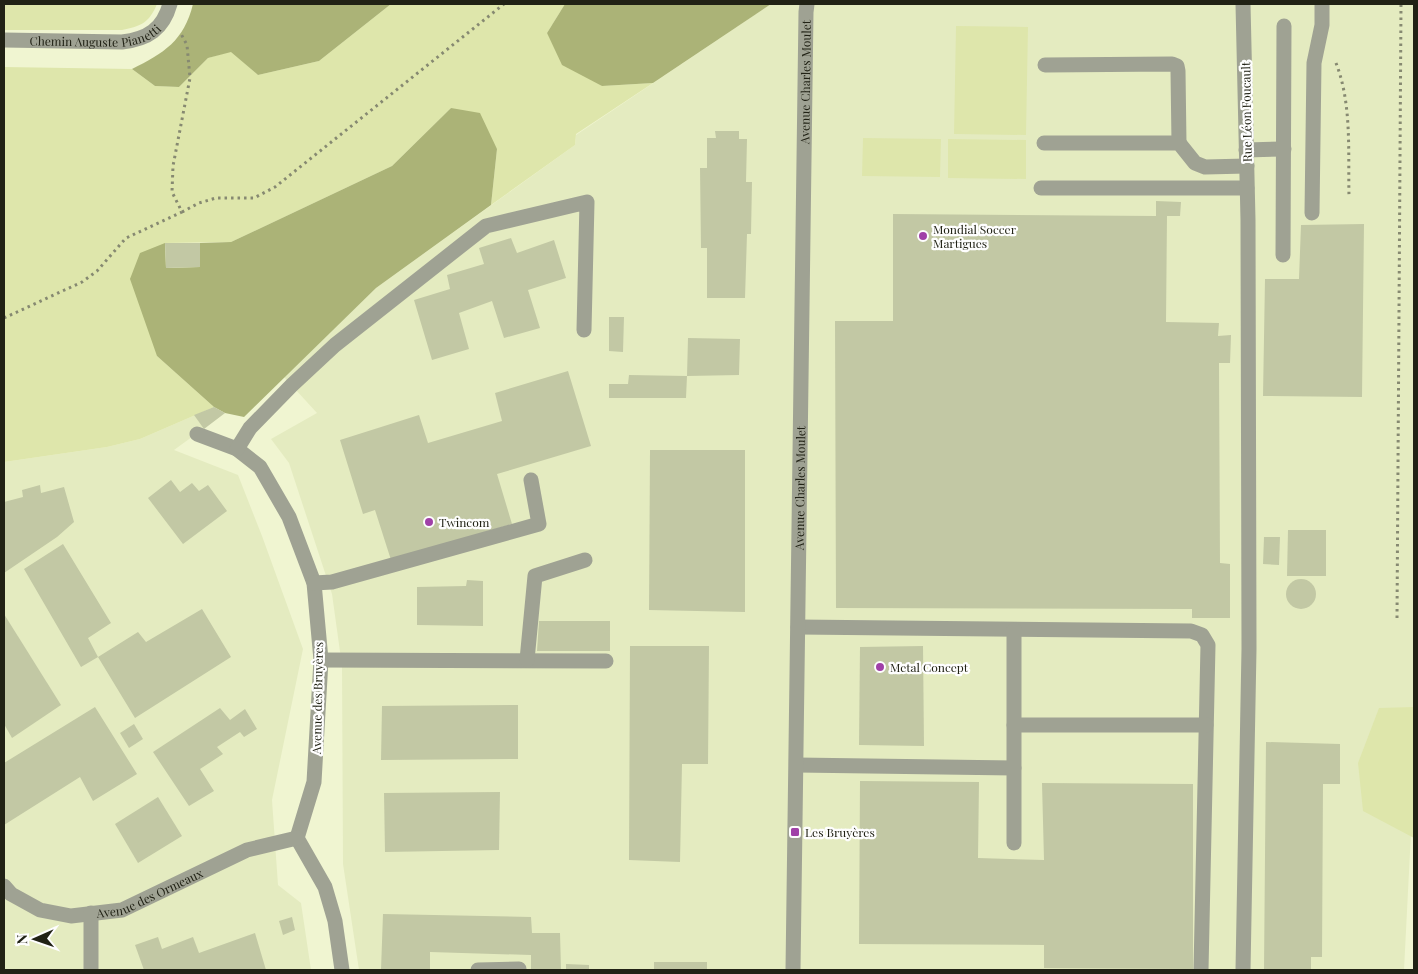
<svg xmlns="http://www.w3.org/2000/svg" width="1418" height="974" viewBox="0 0 1418 974" font-family="'Playfair Display',serif">
	<style>
		.built { fill: #e4ebc0 }
		.green { fill: #dee6ab }
		.forest { fill: #abb377 }
		.building { fill: #c2c8a4 }
		.lines { fill: none; stroke-linecap: round; stroke-linejoin: round }
		.path { stroke: #868971; stroke-width: 3; stroke-dasharray: 2.5 4; stroke-linecap: butt }
		.minor { stroke: #9fa293; stroke-width: 15 }
		.poi-dot { fill: #a040a8; stroke: #fefefe; stroke-width: 2 }
		.labels { text-anchor: middle; dominant-baseline: central; stroke-width: 4.5; stroke-linejoin: round; paint-order: stroke }
		.street-label { font-size: 12px; fill: #212215; stroke: #fefefe }
		.poi-label { font-size: 12px; fill: #212215; stroke: #fefefe; text-anchor: start }
	</style>
	<rect width="100%" height="100%" fill="#f0f5d1"/>
	<!-- built -->
	<g class="built">
		<polygon points="771,4 1414,5 1414,793 1413,793 1404,970 359,970 343,864 342,666 332,594 289,463 271,439 317,413 284,377 376,288 575,145 576,135"/>
		<polygon points="214,407 225,413 174,450 238,475 262,536 303,649 272,800 278,885 301,903 311,970 4,970 4,462 107,447 140,439"/>
	</g>
	<!-- green -->
	<g class="green">
		<path d="M4,4h153c-8,19 -16,22 -35,26h-118z"/>
		<polygon points="391,4 565,4 547,33 602,86 653,83 576,134 575,145 491,205 497,149 451,108 392,166 231,242 165,243 157,356 214,407 140,439 107,447 4,462 4,67 132,69 155,86 179,87 208,58 231,51 258,75 319,61"/>
		<polygon points="956,26 1028,27 1026,135 954,134"/>
		<polygon points="863,138 941,139 940,177 862,176"/>
		<polygon points="948,139 1026,140 1026,179 948,178"/>
		<polygon points="1414,707 1414,838 1363,811 1358,763 1379,708"/>
	</g>
	<!-- forest -->
	<g class="forest">
		<path d="M193,4h198l-72,57 -61,14 -27,-23 -23,6 -29,29 -24,-1 -23,-17c32,-16 52,-28 61,-65z"/>
		<polygon points="565,4 771,4 653,83 602,86 562,65 547,33"/>
		<polygon points="451,108 480,113 497,149 491,205 376,288 244,417 225,413 214,407 157,356 130,279 140,253 165,243 166,268 200,267 200,243 231,242 392,166"/>
	</g>
	<!-- building -->
	<g class="building">
		<polygon points="715,131 739,131 739,139 747,139 746,182 752,182 751,234 747,234 745,298 707,298 707,248 701,248 700,168 707,168 707,138 716,138"/>
		<polygon points="1156,201 1181,202 1180,216 1167,216 1166,322 1219,323 1218,336 1231,335 1230,363 1219,363 1220,563 1230,564 1230,618 1192,618 1192,609 836,608 835,321 893,321 893,214 1156,216"/>
		<polygon points="1364,224 1362,397 1263,396 1265,279 1299,279 1301,225"/>
		<polygon points="511,238 517,253 554,240 566,278 528,290 540,328 504,338 492,301 459,313 469,349 432,360 414,300 450,289 447,275 484,264 479,248"/>
		<polygon points="165,243 200,243 200,267 166,268"/>
		<polygon points="609,317 624,317 623,352 609,351"/>
		<polygon points="688,338 740,339 739,375 687,376 686,398 609,398 609,384 628,384 629,375 687,376"/>
		<polygon points="568,371 591,446 497,474 512,524 391,560 375,510 363,514 340,440 419,415 428,443 502,421 495,393"/>
		<polygon points="214,407 225,413 204,429 194,415"/>
		<polygon points="650,450 745,450 745,612 649,610"/>
		<polygon points="171,480 180,492 192,483 199,491 208,485 227,511 183,544 148,498"/>
		<polygon points="40,485 41,493 64,487 74,522 57,537 4,573 4,502 23,497 22,490"/>
		<polygon points="1288,530 1326,530 1326,576 1287,576"/>
		<polygon points="1264,537 1280,537 1279,565 1263,564"/>
		<polygon points="63,544 111,623 88,638 98,657 81,667 24,569"/>
		<circle cx="1301" cy="594" r="15"/>
		<polygon points="467,580 483,581 483,626 417,625 417,587 466,586"/>
		<polygon points="202,609 231,657 135,718 98,657 138,632 146,642"/>
		<polygon points="4,614 61,705 12,738 4,724"/>
		<polygon points="539,621 610,621 610,651 537,651"/>
		<polygon points="630,646 709,646 708,764 682,764 680,862 629,860"/>
		<polygon points="923,646 924,746 859,745 860,647"/>
		<polygon points="518,705 518,759 381,760 382,706"/>
		<polygon points="95,707 137,774 93,801 80,777 4,825 4,763"/>
		<polygon points="220,708 230,720 245,709 257,729 244,737 240,732 217,747 223,754 200,769 214,791 189,806 153,752"/>
		<polygon points="134,724 143,739 129,748 120,733"/>
		<polygon points="1266,742 1340,744 1340,784 1323,784 1322,957 1311,957 1311,970 1264,970"/>
		<polygon points="860,781 979,782 978,858 1044,860 1042,783 1193,784 1193,969 1044,968 1044,945 859,944"/>
		<polygon points="500,792 499,850 385,852 384,793"/>
		<polygon points="158,797 182,836 138,863 115,824"/>
		<polygon points="383,914 531,917 532,933 560,933 561,970 531,970 531,955 430,952 430,970 381,970"/>
		<polygon points="292,917 295,930 283,935 279,921"/>
		<polygon points="255,933 266,970 144,970 135,945 158,937 162,949 193,937 199,953"/>
		<rect x="654" y="962" width="53" height="8"/>
		<polygon points="566,964 589,965 589,970 566,970"/>
	</g>
	<g class="lines">
		<!-- path -->
		<g class="path">
			<path d="M1336,63c16,41 12,89 13,133"/>
			<polyline points="182,212 199,203 216,198 254,198 275,187 504,4"/>
			<polyline points="4,318 82,282 97,271 126,238 182,212 172,192 173,166 190,78 187,45 180,32"/>
			<polyline points="1397,618 1401,4"/>
		</g>
		<!-- minor -->
		<g class="minor">
			<path id="s1" d="M4,40l118,2c26,-3 41,-13 48,-38"/>
			<polyline points="1045,65 1172,64 1177,66 1178,71 1179,143"/>
			<polyline points="1044,143 1179,143 1195,163 1205,167 1247,166"/>
			<polyline points="1246,150 1284,149"/>
			<polyline points="1041,188 1247,188"/>
			<polyline points="1312,213 1314,63 1322,25 1322,4"/>
			<polyline points="1283,255 1284,26"/>
			<polyline points="197,434 237,449 260,467 289,517 314,583 321,660 314,782 297,838 325,887 335,921 342,970"/>
			<polyline points="237,449 250,428 292,385 335,345 486,226 587,202 584,330"/>
			<polyline points="314,583 332,582 539,524 531,480"/>
			<polyline points="798,627 1191,631 1202,635 1208,645 1201,970"/>
			<polyline points="321,660 606,661"/>
			<polyline points="527,660 535,576 585,560"/>
			<polyline points="1014,725 1206,725"/>
			<polyline points="797,765 1014,768"/>
			<polyline points="1014,843 1014,630"/>
			<path id="s2" d="M4,886l7,8 29,16 31,6 51,-6 125,-60 50,-12"/>
			<polyline points="91,913 91,970"/>
			<polyline points="478,970 519,969"/>
			<path id="s3" d="M793,970l13,-958 1,-8"/>
			<polyline points="1243,970 1249,649 1248,220 1243,4"/>
		</g>
	</g>
	<!-- markers -->
	<g class="poi-dot">
		<circle cx="923" cy="236" r="5"/>
		<circle cx="429" cy="522" r="5"/>
		<circle cx="880" cy="667" r="5"/>
		<rect x="790" y="827" width="10" height="10" rx="2.5"/>
	</g>
	<g class="labels">
		<!-- street labels -->
		<g class="street-label">
			<text stroke="none"><textPath href="#s1" startOffset="92">Chemin Auguste Pianetti</textPath></text>
			<text stroke="none"><textPath href="#s3" startOffset="888">Avenue Charles Moulet</textPath></text>
			<text transform="translate(1246 112) rotate(-91)">Rue Léon Foucault</text>
			<text stroke="none"><textPath href="#s3" startOffset="482">Avenue Charles Moulet</textPath></text>
			<text transform="translate(317 698) rotate(-89)">Avenue des Bruyères</text>
			<text stroke="none"><textPath href="#s2" startOffset="158">Avenue des Ormeaux</textPath></text>
		</g>
		<!-- poi labels -->
		<g class="poi-label">
			<text x="933" y="229">Mondial Soccer<tspan x="933" dy="14">Martigues</tspan></text>
			<text x="439" y="522">Twincom</text>
			<text x="890" y="667">Metal Concept</text>
			<text x="805" y="832">Les Bruyères</text>
		</g>
	</g>
	<!-- border -->
	<rect width="1418" height="974" fill="none" stroke="#212215" stroke-width="10"/>
	<!-- north arrow -->
	<g transform="translate(35 939) rotate(268)" stroke="#fefefe" stroke-width="4" paint-order="stroke">
	<path d="M0-4L9 19L0 12L-9 19Z" fill="#212215"/>
	<text y="-8" font-size="14" font-weight="bold" text-anchor="middle" fill="#212215">N</text>
	</g>
</svg>
